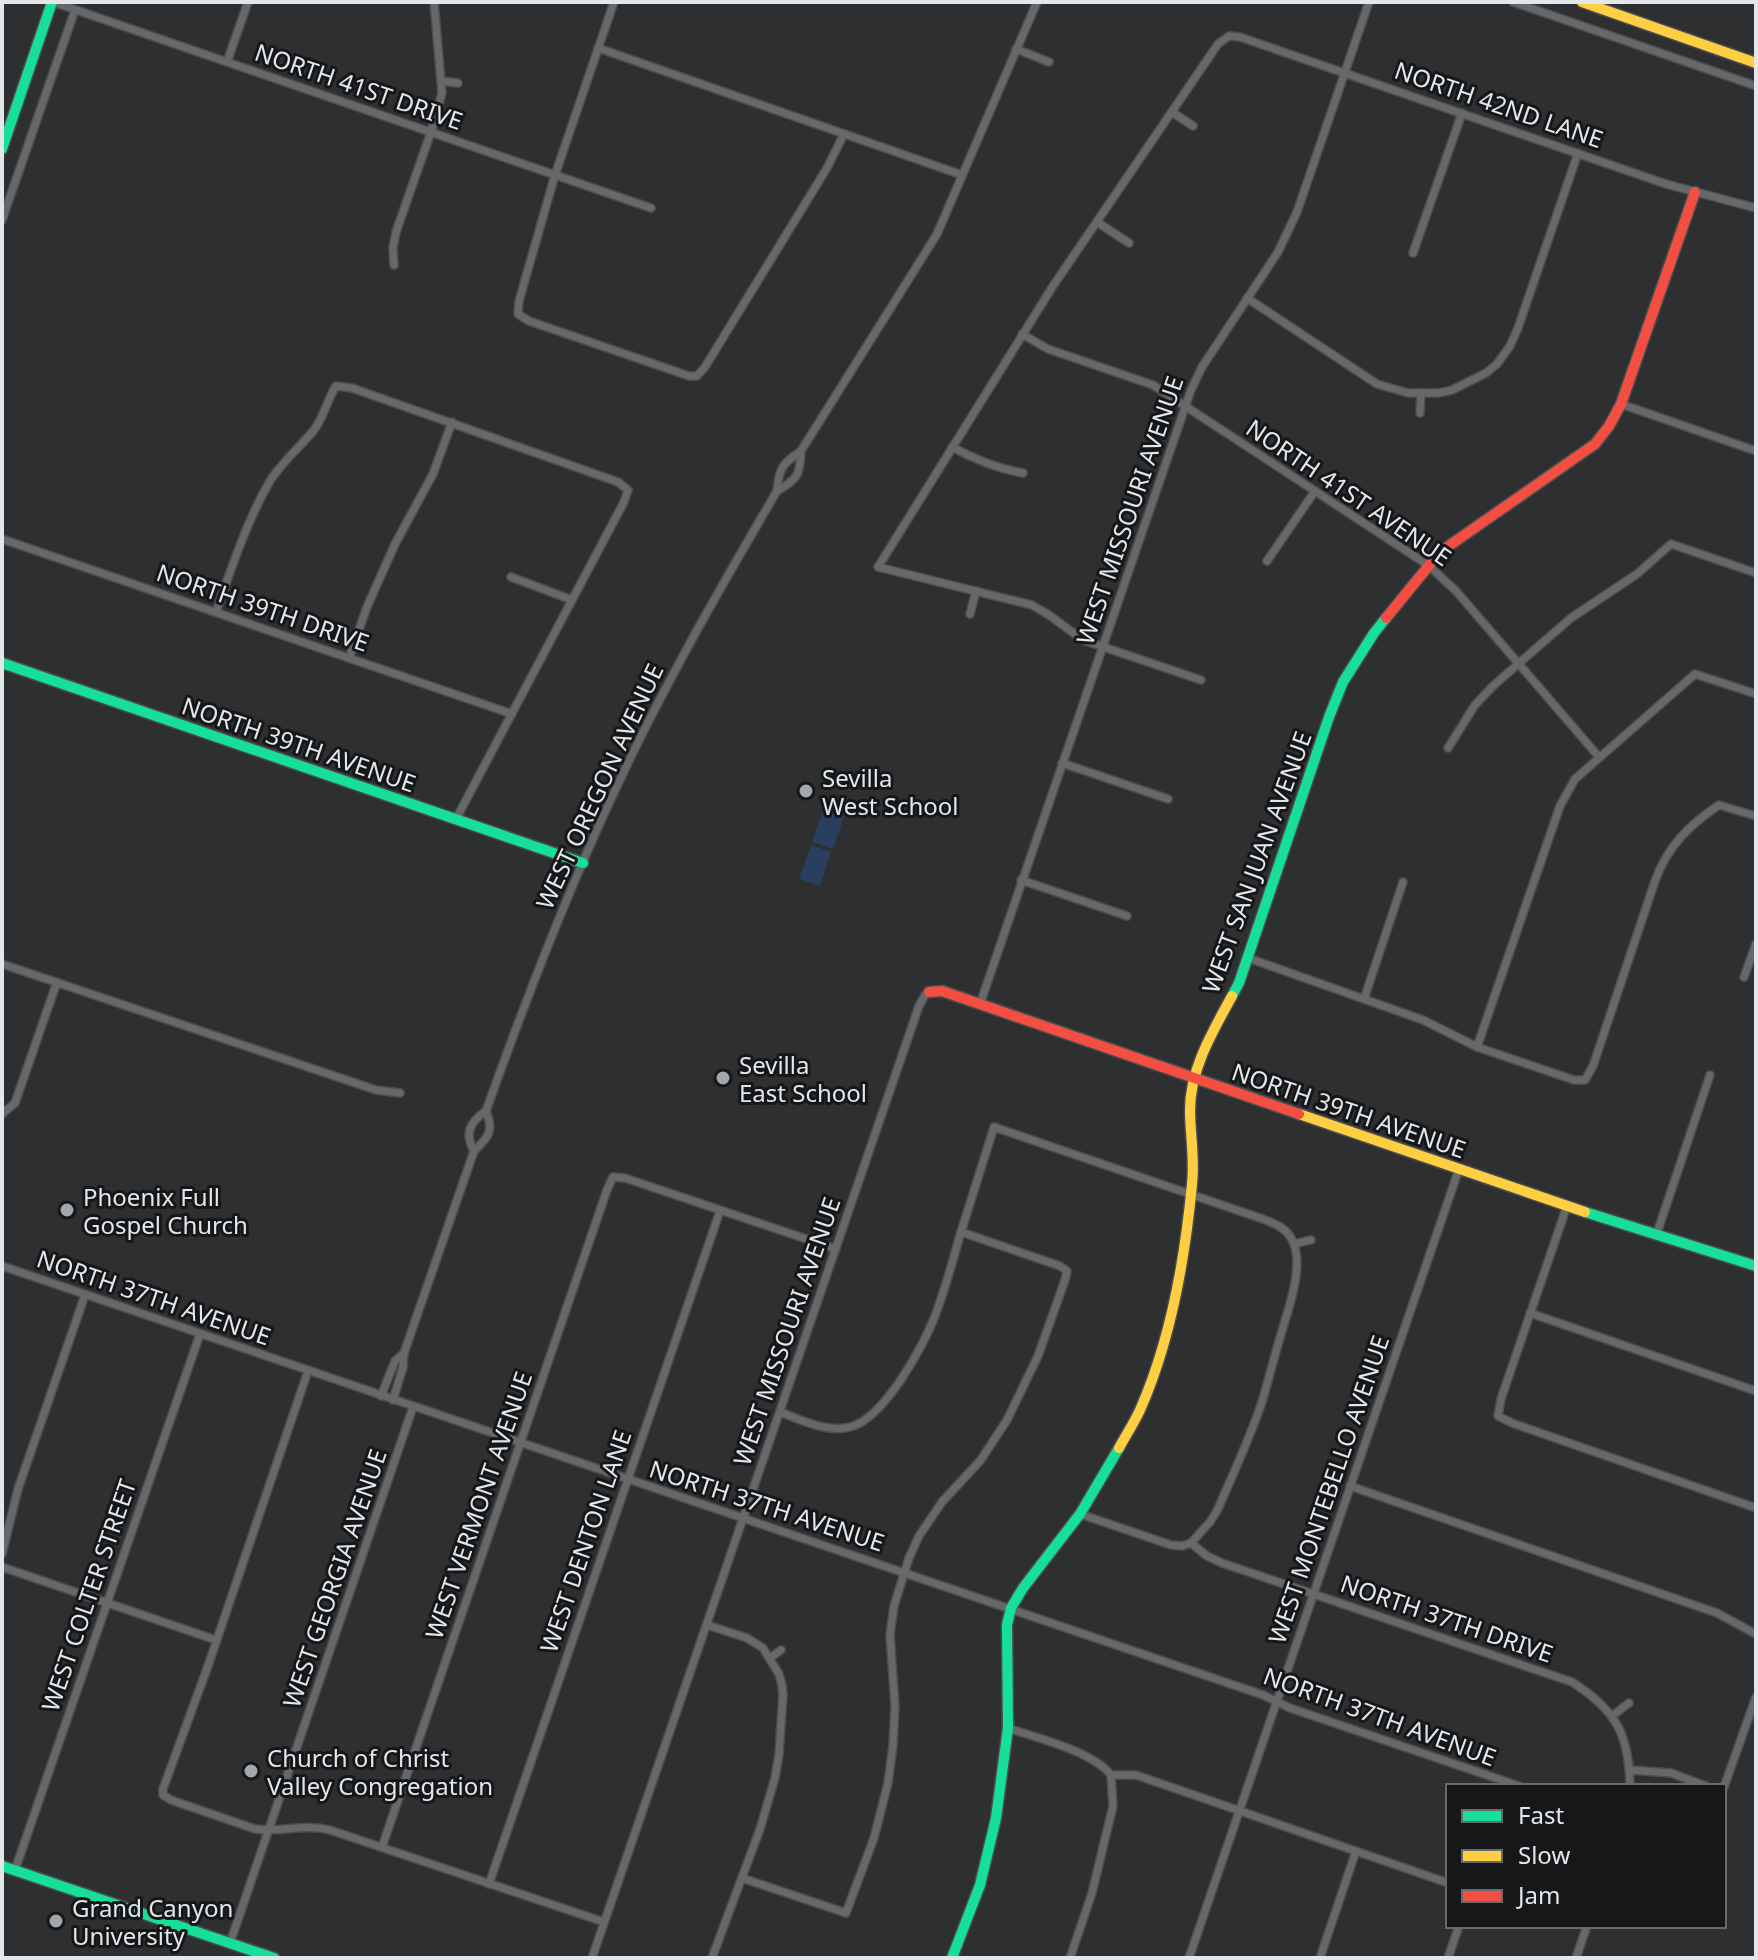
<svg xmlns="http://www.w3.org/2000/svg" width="1758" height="1960" viewBox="0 0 1758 1960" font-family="'Noto Sans',sans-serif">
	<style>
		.green { fill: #283f5d }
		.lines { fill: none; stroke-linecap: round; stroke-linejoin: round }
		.street-casing { stroke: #4b4d4f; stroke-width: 10 }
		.fast-casing { stroke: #4b4d4f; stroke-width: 13 }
		.slow-casing { stroke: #4b4d4f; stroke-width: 13 }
		.jam-casing { stroke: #4b4d4f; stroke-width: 13 }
		.street { stroke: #66686a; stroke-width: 7 }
		.fast { stroke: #16e098; stroke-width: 10 }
		.slow { stroke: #ffcf43; stroke-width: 10 }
		.jam { stroke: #f24e42; stroke-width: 10 }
		.poi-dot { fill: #a4a7a9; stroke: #151719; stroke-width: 3 }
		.labels { text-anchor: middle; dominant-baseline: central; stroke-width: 6; stroke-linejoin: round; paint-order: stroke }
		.street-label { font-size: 24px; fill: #e4e7ea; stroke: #151719 }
		.poi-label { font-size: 24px; fill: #e4e7ea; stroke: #151719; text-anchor: start }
	</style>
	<rect width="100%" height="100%" fill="#2d2f31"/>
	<!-- green -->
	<g class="green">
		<polygon points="824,807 845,814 833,849 812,842"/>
		<polygon points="811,845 831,852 820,886 799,879"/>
	</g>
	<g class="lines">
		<defs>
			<g id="street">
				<polyline points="53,2 651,208"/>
				<polyline points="614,2 555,175 519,301 518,314 529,321 689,376 697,376 705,367 827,168 844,134"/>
				<polyline points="1513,2 1756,86"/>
				<polyline points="598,48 962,175"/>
				<polyline points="1016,49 1049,62"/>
				<polyline points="227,62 248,2"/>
				<polyline points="442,81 458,83"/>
				<polyline points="1172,112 1193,126"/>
				<polyline points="2,220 75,10"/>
				<polyline points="1097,222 1129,243"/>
				<polyline points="1413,253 1462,113"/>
				<polyline points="394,265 393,248 396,232 431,132 442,93 434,2"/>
				<polyline points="1247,298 1377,384 1408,393 1439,393 1452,390 1486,373 1497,364 1510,346 1518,328 1578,153"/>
				<polyline points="1022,334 1048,349 1153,385 1428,565 1456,591 1599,757"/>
				<polyline points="1621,404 1756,451"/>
				<polyline points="1420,413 1421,393"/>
				<path d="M952,447c22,12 47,22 71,26"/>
				<path d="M777,491c21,-12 23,-16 24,-40"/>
				<polyline points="2,539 512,714"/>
				<polyline points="1267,561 1315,491"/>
				<polyline points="511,577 572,600"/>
				<path d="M216,612c15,-42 31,-92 54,-131 12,-19 30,-34 44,-51 10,-13 13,-30 22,-44l16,2 266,94 10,8 -4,12 -168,317"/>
				<polyline points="970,614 976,591"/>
				<polyline points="349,658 367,607 395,544 433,474 452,422"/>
				<polyline points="1201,680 1083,640 1049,615 1032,605 878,567 1053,286 1218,44 1229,36 1240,37 1666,184 1756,208"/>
				<polyline points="1448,748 1475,705 1493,686 1571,618 1637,574 1671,544 1756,573"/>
				<polyline points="1062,763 1168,799"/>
				<polyline points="1021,880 1127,916"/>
				<path d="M1248,958l175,62 54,27 97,33h11l8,-14 62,-185c12,-34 34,-56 64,-76l37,11"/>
				<polyline points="2,964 376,1090 400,1093"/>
				<polyline points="1744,977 1756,944"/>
				<polyline points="1364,999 1403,882"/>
				<polyline points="980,1004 1191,390 1202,367 1278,252 1297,212 1369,2"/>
				<polyline points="1477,1047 1560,806 1575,779 1695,674 1756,694"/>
				<polyline points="2,1114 15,1103 57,982"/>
				<path d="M474,1151c-10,-18 -4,-29 12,-40 53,-149 113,-300 189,-440 32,-61 67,-120 102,-180 2,-23 5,-27 24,-40l136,-217 100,-232"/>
				<polyline points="1567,1206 1501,1399 1498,1416 1512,1423 1756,1508"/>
				<polyline points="1656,1236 1710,1075"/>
				<polyline points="1294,1244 1311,1240"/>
				<polyline points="2,1266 1263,1695 1290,1708 1519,1786"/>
				<polyline points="1530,1313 1756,1391"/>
				<path d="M308,1371l-100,295 -45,123v6l8,5 84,29c26,4 48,-6 75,1l274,92"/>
				<polyline points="381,1396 395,1361 404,1353"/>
				<path d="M393,1400l10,-33 1,-14 70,-202c15,-14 20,-20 12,-40"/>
				<path d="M780,1412c21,8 47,21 70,15 34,-8 75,-83 86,-114 10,-26 17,-54 25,-81 11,-35 22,-70 33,-105l266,91c13,5 27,9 33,24 11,24 -4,65 -11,89 -7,23 -13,47 -20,71 -12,36 -29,72 -44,107l-8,13 -19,21"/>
				<polyline points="1350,1486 1717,1613 1756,1634"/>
				<path d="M1080,1514l91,31 11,1 9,-3 16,13 15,7 350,119c44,28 57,52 58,104"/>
				<polyline points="2,1554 18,1489 85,1295"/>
				<polyline points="2,1567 216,1640"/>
				<polyline points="707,1625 747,1638 763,1648 779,1674 782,1685 783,1695 779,1754 775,1778 760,1829 712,1958"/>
				<polyline points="770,1658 781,1650"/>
				<polyline points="1612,1716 1629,1703"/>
				<path d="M1008,1728c29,10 84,23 103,47h25l312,108"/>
				<polyline points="1630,1770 1671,1773 1706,1786"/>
				<polyline points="1724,1787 1756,1697"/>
				<polyline points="382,1847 607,1190 613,1177 625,1178 836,1249"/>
				<polyline points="15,1870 200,1334"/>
				<polyline points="742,1878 846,1913 874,1838 888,1783 893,1745 895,1706 890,1635 894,1606 909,1558 919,1536 942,1502 980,1461 1007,1420 1038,1356 1065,1280 1067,1271 1060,1266 961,1232"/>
				<polyline points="489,1884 720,1211"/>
				<polyline points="230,1943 413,1407"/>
				<polyline points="592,1958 919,1006 925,995 929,992"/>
				<polyline points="1070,1958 1092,1893 1113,1806 1111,1775"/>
				<polyline points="1189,1958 1459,1169"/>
				<polyline points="1320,1958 1356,1851"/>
				<polyline points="1448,1958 1459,1926"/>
				<polyline points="1576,1958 1587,1926"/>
			</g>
			<g id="fast">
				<polyline points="2,149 52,2"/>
				<polyline points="2,663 583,863"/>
				<polyline points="1232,996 1239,983 1329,717 1343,682 1374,633 1386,618"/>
				<polyline points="1585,1212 1756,1266"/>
				<polyline points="2,1866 274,1958"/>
				<polyline points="952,1958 980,1885 996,1818 1008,1728 1007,1625 1011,1608 1023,1588 1080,1514 1119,1448"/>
			</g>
			<g id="slow">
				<polyline points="1582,2 1756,63"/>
				<polyline points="1299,1114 1585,1212"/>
				<path d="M1119,1448c7,-13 15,-25 21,-38 31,-70 45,-151 52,-226 3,-25 -2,-50 -2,-74 0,-41 23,-79 42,-114"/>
			</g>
			<g id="jam">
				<polyline points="1386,618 1440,552 1595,444 1609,426 1621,404 1695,192"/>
				<polyline points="929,992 942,991 1299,1114"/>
			</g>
		</defs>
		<!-- street casing -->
		<use href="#street" class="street-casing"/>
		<!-- fast casing -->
		<use href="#fast" class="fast-casing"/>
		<!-- slow casing -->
		<use href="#slow" class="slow-casing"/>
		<!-- jam casing -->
		<use href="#jam" class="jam-casing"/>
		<!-- street -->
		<use href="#street" class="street"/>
		<!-- fast -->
		<use href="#fast" class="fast"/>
		<!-- slow -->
		<use href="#slow" class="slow"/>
		<!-- jam -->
		<use href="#jam" class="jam"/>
	</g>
	<!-- markers -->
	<g class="poi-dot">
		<circle cx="806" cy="791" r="8"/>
		<circle cx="723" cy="1078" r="8"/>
		<circle cx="67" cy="1210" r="8"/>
		<circle cx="251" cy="1771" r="8"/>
		<circle cx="56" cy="1921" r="8"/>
	</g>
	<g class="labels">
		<!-- street labels -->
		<g class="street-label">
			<text transform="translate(359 86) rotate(19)">NORTH 41ST DRIVE</text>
			<text transform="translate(1499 104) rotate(19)">NORTH 42ND LANE</text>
			<text transform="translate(1349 492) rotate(34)">NORTH 41ST AVENUE</text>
			<text transform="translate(1129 510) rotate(-71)">WEST MISSOURI AVENUE</text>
			<text transform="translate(263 607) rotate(19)">NORTH 39TH DRIVE</text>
			<text transform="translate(299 744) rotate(19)">NORTH 39TH AVENUE</text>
			<text transform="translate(599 786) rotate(-65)">WEST OREGON AVENUE</text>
			<text transform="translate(1256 862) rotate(-70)">WEST SAN JUAN AVENUE</text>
			<text transform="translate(1349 1110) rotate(19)">NORTH 39TH AVENUE</text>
			<text transform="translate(154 1297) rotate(19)">NORTH 37TH AVENUE</text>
			<text transform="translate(786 1331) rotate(-71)">WEST MISSOURI AVENUE</text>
			<text transform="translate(1328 1489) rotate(-71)">WEST MONTEBELLO AVENUE</text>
			<text transform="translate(478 1505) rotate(-71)">WEST VERMONT AVENUE</text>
			<text transform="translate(767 1505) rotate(18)">NORTH 37TH AVENUE</text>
			<text transform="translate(585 1541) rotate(-71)">WEST DENTON LANE</text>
			<text transform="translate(334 1578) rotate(-71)">WEST GEORGIA AVENUE</text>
			<text transform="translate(88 1595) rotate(-71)">WEST COLTER STREET</text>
			<text transform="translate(1447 1618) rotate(19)">NORTH 37TH DRIVE</text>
			<text transform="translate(1380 1716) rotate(20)">NORTH 37TH AVENUE</text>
		</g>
		<!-- poi labels -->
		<g class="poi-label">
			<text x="822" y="777">Sevilla<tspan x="822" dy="28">West School</tspan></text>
			<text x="739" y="1064">Sevilla<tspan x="739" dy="28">East School</tspan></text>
			<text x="83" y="1196">Phoenix Full<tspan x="83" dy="28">Gospel Church</tspan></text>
			<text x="267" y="1757">Church of Christ<tspan x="267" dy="28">Valley Congregation</tspan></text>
			<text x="72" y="1907">Grand Canyon<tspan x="72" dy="28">University</tspan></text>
		</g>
	</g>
	<!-- border -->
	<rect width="1758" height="1960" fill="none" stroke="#e4e7ea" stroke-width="8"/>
	<!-- legend -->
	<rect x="1446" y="1784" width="280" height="144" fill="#151719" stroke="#686a6d" stroke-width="2"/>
	<rect x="1462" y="1810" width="40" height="12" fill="#16e098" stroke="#686a6d" stroke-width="2"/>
	<text x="1518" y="1824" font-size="24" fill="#e4e7ea">Fast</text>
	<rect x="1462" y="1850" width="40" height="12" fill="#ffcf43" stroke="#686a6d" stroke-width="2"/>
	<text x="1518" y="1864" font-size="24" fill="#e4e7ea">Slow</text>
	<rect x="1462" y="1890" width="40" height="12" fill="#f24e42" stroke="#686a6d" stroke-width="2"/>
	<text x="1518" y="1904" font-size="24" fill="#e4e7ea">Jam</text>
</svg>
